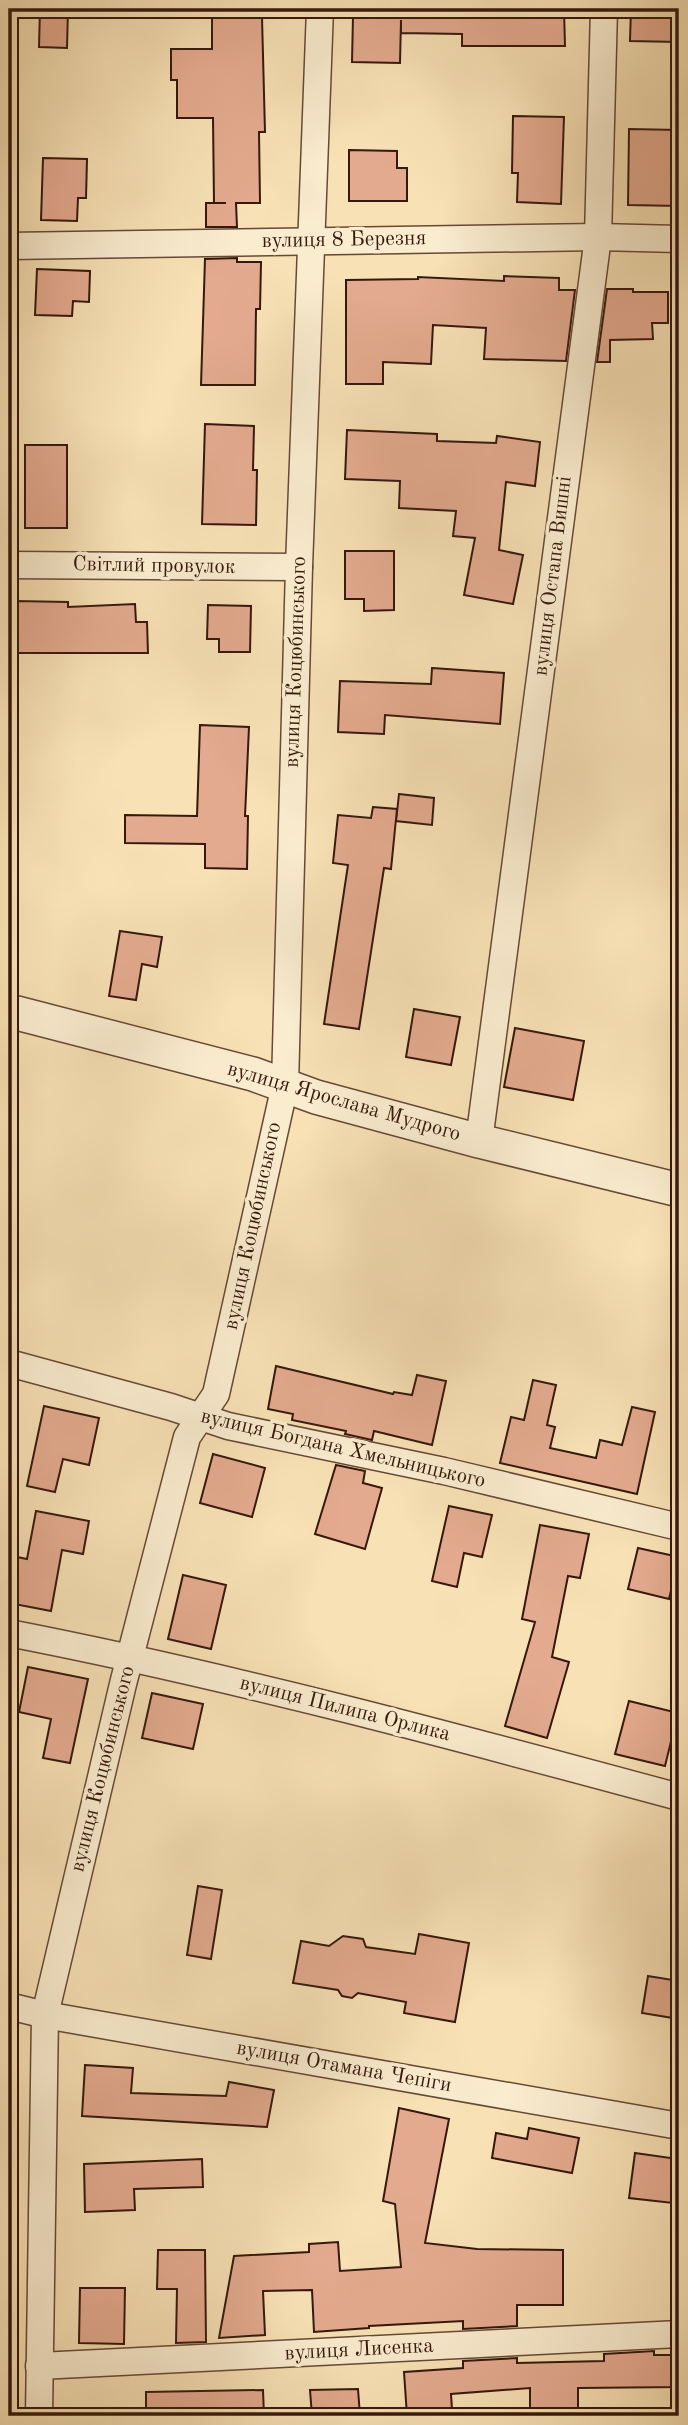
<svg xmlns="http://www.w3.org/2000/svg" width="688" height="2425" viewBox="0 0 688 2425" font-family="'Old Standard TT',serif">
	<style>
		.building { fill: #e3aa8f; stroke: #36180c; stroke-width: 2 }
		.lines { fill: none; stroke-linecap: round; stroke-linejoin: round }
		.minor-casing { stroke: #664a36; stroke-width: 29 }
		.tertiary-casing { stroke: #664a36; stroke-width: 36 }
		.minor { stroke: #faeccf; stroke-width: 26 }
		.tertiary { stroke: #faeccf; stroke-width: 33 }
		.labels { text-anchor: middle; dominant-baseline: central; stroke-width: 7; stroke-linejoin: round; paint-order: stroke }
		.street-label { font-size: 21px; fill: #36180c; stroke: #faeccf }
	</style>
	<rect width="100%" height="100%" fill="#f7e1b5"/>
	<filter id="stains"><feTurbulence type="fractalNoise" baseFrequency=".00286" numOctaves="4"/><feColorMatrix values="0 0 0 0 .2 0 0 0 0 .09 0 0 0 0 .02 0 0 0 .5 -.17"/></filter>
	<radialGradient id="worn" r=".72"><stop offset=".6" stop-color="#630" stop-opacity="0"/><stop offset="1" stop-color="#630" stop-opacity=".3"/></radialGradient>
	<!-- building -->
	<g class="building">
		<polygon points="40,9 68,9 67,48 39,47"/>
		<polygon points="401,9 564,9 565,46 462,46 462,34 401,33 401,20 400,63 352,62 353,16 401,17"/>
		<polygon points="631,9 679,9 679,42 630,41"/>
		<polygon points="212,17 262,17 265,132 259,132 260,203 236,203 237,227 206,227 206,203 226,203 214,203 213,118 177,118 177,80 171,80 171,49 212,49"/>
		<polygon points="513,116 564,117 561,204 517,202 518,173 512,173"/>
		<polygon points="629,129 679,130 679,206 628,205"/>
		<polygon points="349,150 397,151 397,168 407,168 407,201 349,201"/>
		<polygon points="43,158 87,159 86,198 78,198 77,221 41,220"/>
		<polygon points="237,258 237,262 261,262 260,309 256,309 255,385 201,385 205,259"/>
		<polygon points="37,269 90,271 89,302 73,301 72,316 35,315"/>
		<polygon points="504,276 559,278 559,290 575,290 566,361 484,359 486,328 433,325 431,364 383,362 383,384 346,384 346,280 418,279 418,277 504,281"/>
		<polygon points="607,289 633,289 633,292 668,292 668,323 652,323 653,339 610,340 610,362 597,362"/>
		<polygon points="205,424 254,426 253,470 257,470 256,525 202,524"/>
		<polygon points="347,430 437,434 437,441 496,443 497,436 540,442 535,486 506,482 499,550 523,555 513,604 464,595 475,538 453,536 456,511 399,508 400,481 345,479"/>
		<rect x="25" y="445" width="42" height="83"/>
		<polygon points="345,551 394,551 394,610 364,611 364,599 345,599"/>
		<polygon points="15,601 68,602 68,607 135,604 136,622 147,622 148,653 15,653"/>
		<polygon points="208,605 251,606 250,652 219,652 219,639 207,639"/>
		<polygon points="432,668 504,673 500,724 385,715 384,734 338,732 340,681 431,684"/>
		<polygon points="200,725 249,727 245,816 248,816 247,869 205,868 205,844 125,843 125,815 197,816"/>
		<polygon points="399,794 434,798 432,825 396,821"/>
		<polygon points="373,807 397,809 391,869 384,868 359,1029 324,1024 348,865 333,863 338,815 371,818"/>
		<polygon points="120,931 162,937 157,967 142,964 136,1000 109,996"/>
		<polygon points="414,1009 460,1017 451,1065 406,1057"/>
		<polygon points="515,1028 584,1041 573,1100 504,1087"/>
		<polygon points="276,1366 393,1394 394,1392 412,1395 417,1375 446,1381 432,1445 374,1431 372,1440 345,1434 346,1431 292,1420 293,1414 268,1409"/>
		<polygon points="533,1380 556,1385 547,1425 555,1427 550,1448 596,1458 600,1440 622,1445 632,1407 655,1412 637,1494 500,1463 511,1417 524,1420"/>
		<polygon points="44,1406 99,1418 89,1465 63,1459 55,1492 27,1486"/>
		<polygon points="213,1454 265,1468 252,1517 200,1503"/>
		<polygon points="336,1465 365,1471 363,1483 382,1488 365,1549 315,1534"/>
		<polygon points="449,1506 492,1515 482,1557 464,1553 457,1587 432,1581"/>
		<polygon points="36,1511 89,1521 83,1554 62,1550 51,1611 9,1603 9,1575 12,1556 27,1559"/>
		<polygon points="540,1525 589,1534 580,1578 568,1576 552,1657 569,1662 547,1738 505,1726 535,1622 522,1619"/>
		<polygon points="638,1548 679,1557 669,1599 628,1589"/>
		<polygon points="183,1575 226,1585 211,1649 168,1639"/>
		<polygon points="28,1667 88,1679 70,1763 43,1758 51,1719 19,1712"/>
		<polygon points="152,1693 203,1704 193,1749 142,1738"/>
		<polygon points="629,1701 678,1713 665,1766 615,1754"/>
		<polygon points="198,1886 222,1890 211,1959 187,1955"/>
		<polygon points="419,1934 469,1943 455,2022 404,2013 406,2002 358,1993 352,1998 342,1996 338,1990 293,1983 301,1941 329,1946 343,1936 363,1939 366,1947 415,1954"/>
		<polygon points="648,1976 679,1981 679,2019 642,2013"/>
		<polygon points="85,2065 133,2068 131,2093 226,2096 229,2082 274,2090 267,2127 82,2116"/>
		<polygon points="399,2108 449,2119 425,2243 477,2249 563,2250 563,2305 517,2305 517,2326 463,2329 463,2321 369,2326 369,2328 314,2332 312,2290 263,2291 265,2335 219,2338 234,2256 309,2252 309,2244 338,2242 340,2271 401,2267 395,2204 383,2201"/>
		<polygon points="529,2128 579,2138 572,2173 492,2158 496,2133 527,2139"/>
		<polygon points="635,2153 678,2159 673,2203 629,2198"/>
		<polygon points="202,2159 203,2187 134,2189 135,2210 85,2212 84,2164"/>
		<polygon points="158,2250 205,2250 206,2342 176,2343 177,2289 157,2289"/>
		<polygon points="80,2288 125,2288 124,2344 79,2343"/>
		<polygon points="654,2351 654,2355 679,2355 679,2387 578,2388 578,2410 530,2411 530,2388 451,2394 452,2410 431,2411 432,2416 407,2416 404,2372 463,2368 463,2361 517,2358 517,2363 604,2361 604,2354"/>
		<polygon points="358,2389 360,2416 312,2416 310,2390"/>
		<polygon points="263,2390 264,2416 146,2416 146,2392"/>
	</g>
	<g class="lines">
		<defs>
			<g id="minor">
				<polyline points="9,246 598,237 679,239"/>
				<polyline points="9,565 299,567"/>
				<polyline points="479,1141 598,237 604,9"/>
				<polyline points="9,1363 171,1407 228,1426 444,1471 679,1527"/>
				<path d="M9,1633c226,44 448,104 670,164"/>
				<polyline points="9,2006 45,2015 679,2126"/>
				<polyline points="39,2366 679,2334"/>
				<polyline points="39,2416 45,2015 123,1684 187,1437 216,1394 285,1085 299,567 320,9"/>
			</g>
			<polyline id="tertiary" points="9,1011 253,1074 316,1097 479,1141 679,1190"/>
		</defs>
		<!-- minor casing -->
		<use href="#minor" class="minor-casing"/>
		<!-- tertiary casing -->
		<use href="#tertiary" class="tertiary-casing"/>
		<!-- minor -->
		<use href="#minor" class="minor"/>
		<!-- tertiary -->
		<use href="#tertiary" class="tertiary"/>
	</g>
	<g class="labels">
		<!-- street labels -->
		<g class="street-label">
			<text transform="translate(344 240) rotate(-1)">вулиця 8 Березня</text>
			<text transform="translate(154 566) rotate(1)">Світлий провулок</text>
			<text transform="translate(553 576) rotate(-83)">вулиця Остапа Вишні</text>
			<text transform="translate(296 662) rotate(-88)">вулиця Коцюбинського</text>
			<text transform="translate(344 1102) rotate(16)">вулиця Ярослава Мудрого</text>
			<text transform="translate(253 1226) rotate(-78)">вулиця Коцюбинського</text>
			<text transform="translate(343 1449) rotate(13)">вулиця Богдана Хмельницького</text>
			<text transform="translate(345 1709) rotate(14)">вулиця Пилипа Орлика</text>
			<text transform="translate(103 1769) rotate(-76)">вулиця Коцюбинського</text>
			<text transform="translate(344 2067) rotate(10)">вулиця Отамана Чепіги</text>
			<text transform="translate(359 2350) rotate(-3)">вулиця Лисенка</text>
		</g>
	</g>
	<!-- margin -->
	<rect width="688" height="2425" fill="none" stroke="#f7e1b5" stroke-width="35"/>
	<rect x="10" y="10" width="667" height="2404" fill="none" stroke="#36180c" stroke-width="3.5"/>
	<rect x="18" y="18" width="653" height="2390" fill="none" stroke="#36180c" stroke-width="2"/>
	<rect width="100%" height="100%" filter="url(#stains)"/>
	<rect width="100%" height="100%" fill="url(#worn)"/>
</svg>
